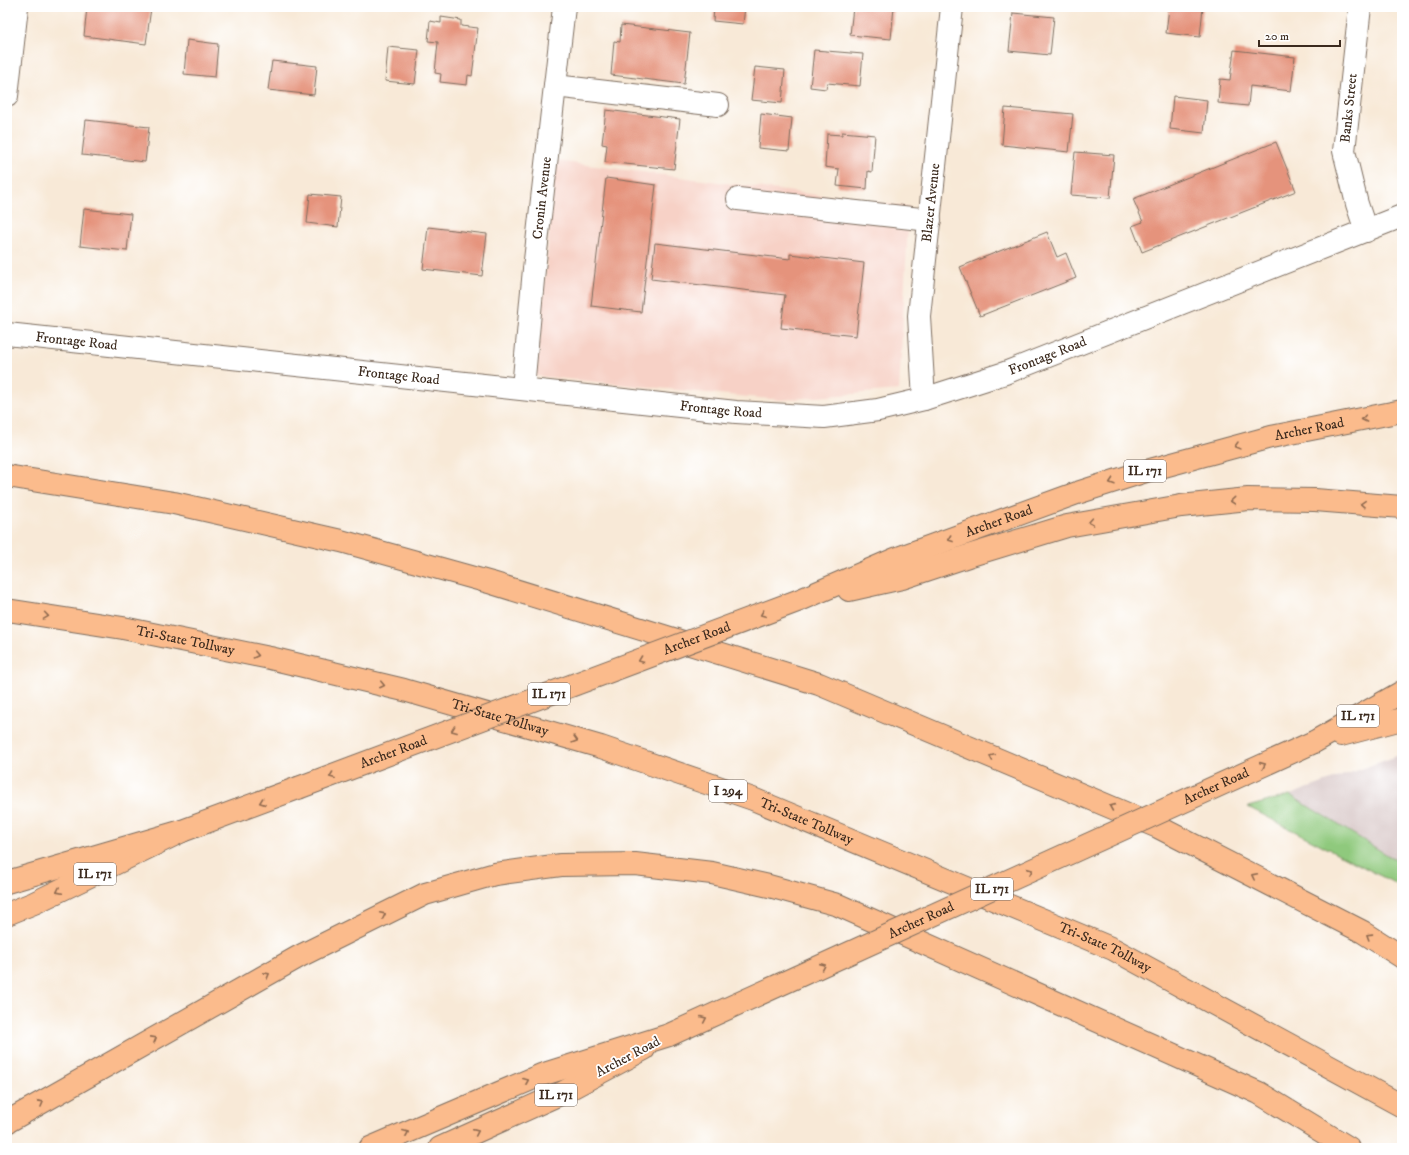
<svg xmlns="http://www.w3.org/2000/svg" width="1409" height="1155" viewBox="0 0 1409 1155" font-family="'IM FELL DW Pica',serif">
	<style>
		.built { fill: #f7d1c6 }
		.industrial { fill: #d2bfbf }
		.green { fill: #8fc97d; stroke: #657a4e }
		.building { fill: #e5937b }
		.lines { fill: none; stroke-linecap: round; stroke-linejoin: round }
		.minor-casing { stroke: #7d6d5f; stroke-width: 24 }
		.major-casing { stroke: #7d6d5f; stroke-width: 24 }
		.highway-casing { stroke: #7d6d5f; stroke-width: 24 }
		.minor { stroke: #fff; stroke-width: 22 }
		.major { stroke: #fbbb8c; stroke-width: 22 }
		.highway { stroke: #fbbb8c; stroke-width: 22 }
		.major-bridge-casing { stroke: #7d6d5f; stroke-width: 24; stroke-linecap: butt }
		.major-bridge { stroke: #fbbb8c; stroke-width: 22 }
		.oneway { stroke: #916b50 }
		.labels { text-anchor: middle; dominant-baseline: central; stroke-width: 3.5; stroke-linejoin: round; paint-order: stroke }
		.shield { fill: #fff; stroke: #766a62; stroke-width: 1 }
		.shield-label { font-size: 13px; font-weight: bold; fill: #3b2a1e }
		.street-label { font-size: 14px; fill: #3b2a1e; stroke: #fff }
	</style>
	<rect width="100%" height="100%" fill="#fff"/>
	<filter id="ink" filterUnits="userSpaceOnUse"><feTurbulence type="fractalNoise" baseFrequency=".025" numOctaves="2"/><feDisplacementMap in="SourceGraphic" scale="8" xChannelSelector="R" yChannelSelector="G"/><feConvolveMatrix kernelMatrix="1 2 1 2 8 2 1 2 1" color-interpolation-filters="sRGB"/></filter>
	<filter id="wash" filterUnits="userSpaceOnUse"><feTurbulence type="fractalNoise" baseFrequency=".012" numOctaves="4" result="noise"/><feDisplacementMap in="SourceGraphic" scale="16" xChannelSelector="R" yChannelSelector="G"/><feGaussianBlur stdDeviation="0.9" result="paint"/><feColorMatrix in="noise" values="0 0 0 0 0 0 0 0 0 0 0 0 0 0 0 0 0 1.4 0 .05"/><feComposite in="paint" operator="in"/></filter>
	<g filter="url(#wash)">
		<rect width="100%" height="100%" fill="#f8e9d7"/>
		<!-- built -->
		<polygon class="built" points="556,161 909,207 899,390 781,400 536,376"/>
		<!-- industrial -->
		<polygon class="industrial" points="1402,754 1402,864 1290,795"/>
		<!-- green -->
		<polygon class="green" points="1290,795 1402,864 1402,887 1248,807"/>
		<g id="blocks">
			<!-- building -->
			<g class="building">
				<polygon points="87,7 151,8 146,44 84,36"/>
				<polygon points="714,7 745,7 743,24 713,21"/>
				<polygon points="853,7 894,7 891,39 850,35"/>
				<polygon points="1169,7 1203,7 1200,37 1166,33"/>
				<polygon points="1013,13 1054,17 1050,55 1009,51"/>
				<polygon points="441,17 461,20 461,26 478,28 472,76 468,75 467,85 440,82 441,74 435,73 438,42 428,41 430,21 441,23"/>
				<polygon points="621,25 690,33 684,84 611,75 614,41 620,42"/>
				<polygon points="187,40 218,44 215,77 184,74"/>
				<polygon points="388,47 419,50 415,84 385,81"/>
				<polygon points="814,50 863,54 860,86 827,83 826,89 810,87"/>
				<polygon points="1234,50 1295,57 1291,91 1250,86 1248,106 1218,103 1220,79 1230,80"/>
				<polygon points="272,61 317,66 314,95 268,90"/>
				<polygon points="755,67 785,70 782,103 751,100"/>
				<polygon points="1173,96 1207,100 1204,133 1170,129"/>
				<polygon points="1005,108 1073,114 1069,152 1002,145"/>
				<polygon points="606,110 680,119 674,169 605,162 607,145 602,144"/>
				<polygon points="761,114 792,118 789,151 758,148"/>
				<polygon points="86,120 149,127 145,162 82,155"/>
				<polygon points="842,132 875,135 872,172 868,171 867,189 837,186 839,169 825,167 827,134 842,135"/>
				<polygon points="1276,142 1296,191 1142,252 1132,226 1143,222 1133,199"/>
				<polygon points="1075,152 1114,155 1110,198 1071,195"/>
				<polygon points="606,178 656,185 641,312 591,306"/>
				<polygon points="310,194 341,197 338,227 307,223"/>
				<polygon points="84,209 131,214 127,251 80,246"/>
				<polygon points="428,227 487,234 482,276 423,269"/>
				<polygon points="1047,232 1057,257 1066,253 1076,278 980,316 960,267"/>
				<polygon points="655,243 790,259 790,254 864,263 856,336 781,328 785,295 651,279"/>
			</g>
		</g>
	</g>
	<g filter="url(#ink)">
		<use href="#blocks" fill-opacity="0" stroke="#7d6d5f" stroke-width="1"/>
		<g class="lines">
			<defs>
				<g id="minor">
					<polyline points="1360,7 1344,151 1357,204 1366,231"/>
					<polyline points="555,86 718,105"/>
					<polyline points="7,96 17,7"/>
					<polyline points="738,199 930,220"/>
					<path id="s1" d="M7,334l729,78 88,5 54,-7 46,-11 81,-26 397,-157"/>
					<path id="s2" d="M523,388l11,-119 30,-262"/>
					<path id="s3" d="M924,399l-5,-83 33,-309"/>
				</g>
				<g id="major">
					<polyline points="849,590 902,578 968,556 1067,526 1181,506 1248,499 1315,500 1402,507"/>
					<path id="s4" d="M800,600l95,-41 182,-66 69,-22 125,-34 131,-26"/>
					<polyline points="1341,735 1402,719"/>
					<polyline points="1314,742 1402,692"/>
					<polyline points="7,914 34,903 182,831 298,788"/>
					<polyline points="440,1148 560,1094 644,1049"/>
				</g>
				<g id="highway">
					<polyline points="7,476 174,503 341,541 492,583 819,684 1158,827 1363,932 1402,957"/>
					<path id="s5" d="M7,610l116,18 147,30 134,32 197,57 152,52 360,150 289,157"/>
					<polyline points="7,882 182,831"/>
					<polyline points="7,1122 300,956 425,894 495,874 561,865 635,864 712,873 769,886 838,905 1259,1093 1349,1148"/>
					<polyline points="370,1148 541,1075 669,1035"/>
				</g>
			</defs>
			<!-- minor casing -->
			<use href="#minor" class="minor-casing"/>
			<!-- major casing -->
			<use href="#major" class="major-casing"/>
			<!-- highway casing -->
			<use href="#highway" class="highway-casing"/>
			<!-- minor -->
			<use href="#minor" class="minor"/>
			<!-- major -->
			<use href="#major" class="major"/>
			<!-- highway -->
			<use href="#highway" class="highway"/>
			<defs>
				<g id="major-bridge">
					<path id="s6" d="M298,788l502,-188"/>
					<path id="s7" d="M669,1035l645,-293"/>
				</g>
			</defs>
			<!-- major-bridge casing -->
			<use href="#major-bridge" class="major-bridge-casing"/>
			<!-- major-bridge -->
			<use href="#major-bridge" class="major-bridge"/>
		</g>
		<!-- one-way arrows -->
		<defs><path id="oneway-chevron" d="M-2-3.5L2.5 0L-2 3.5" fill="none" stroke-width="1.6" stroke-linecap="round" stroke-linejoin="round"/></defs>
		<g class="oneway">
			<use href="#oneway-chevron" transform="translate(1364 419) rotate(169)"/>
			<use href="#oneway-chevron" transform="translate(1237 446) rotate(165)"/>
			<use href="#oneway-chevron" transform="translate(1112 482) rotate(162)"/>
			<use href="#oneway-chevron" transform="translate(1233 501) rotate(175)"/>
			<use href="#oneway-chevron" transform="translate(1363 504) rotate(-176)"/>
			<use href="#oneway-chevron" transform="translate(1091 522) rotate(170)"/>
			<use href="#oneway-chevron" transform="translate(950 539) rotate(160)"/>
			<use href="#oneway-chevron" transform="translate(763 614) rotate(159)"/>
			<use href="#oneway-chevron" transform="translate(46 616) rotate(9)"/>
			<use href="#oneway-chevron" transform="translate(256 655) rotate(12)"/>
			<use href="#oneway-chevron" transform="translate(641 660) rotate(159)"/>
			<use href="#oneway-chevron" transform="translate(382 685) rotate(13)"/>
			<use href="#oneway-chevron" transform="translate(454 730) rotate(159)"/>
			<use href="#oneway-chevron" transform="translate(575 740) rotate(16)"/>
			<use href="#oneway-chevron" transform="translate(992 757) rotate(-157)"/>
			<use href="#oneway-chevron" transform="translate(1263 765) rotate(-24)"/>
			<use href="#oneway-chevron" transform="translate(332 776) rotate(159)"/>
			<use href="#oneway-chevron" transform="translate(262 802) rotate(160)"/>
			<use href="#oneway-chevron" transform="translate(1112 807) rotate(-157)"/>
			<use href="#oneway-chevron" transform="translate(1030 871) rotate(-24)"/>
			<use href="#oneway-chevron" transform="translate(1254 876) rotate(-153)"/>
			<use href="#oneway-chevron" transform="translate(59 891) rotate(154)"/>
			<use href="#oneway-chevron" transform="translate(383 915) rotate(-26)"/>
			<use href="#oneway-chevron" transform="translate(1369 936) rotate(-148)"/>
			<use href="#oneway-chevron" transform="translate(823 966) rotate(-24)"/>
			<use href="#oneway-chevron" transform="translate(267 975) rotate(-29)"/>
			<use href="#oneway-chevron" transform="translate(704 1019) rotate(-24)"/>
			<use href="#oneway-chevron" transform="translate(154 1039) rotate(-29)"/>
			<use href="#oneway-chevron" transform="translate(526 1081) rotate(-23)"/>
			<use href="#oneway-chevron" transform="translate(41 1103) rotate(-29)"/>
			<use href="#oneway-chevron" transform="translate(476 1132) rotate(-24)"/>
			<use href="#oneway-chevron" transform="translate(406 1133) rotate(-23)"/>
		</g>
	</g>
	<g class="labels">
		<!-- shield labels -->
		<g class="shield">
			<rect x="1124" y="460" width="42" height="22" rx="3"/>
			<rect x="528" y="683" width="42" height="22" rx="3"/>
			<rect x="1337" y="705" width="42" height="22" rx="3"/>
			<rect x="709" y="780" width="38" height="22" rx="3"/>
			<rect x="74" y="863" width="42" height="22" rx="3"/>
			<rect x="971" y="878" width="42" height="22" rx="3"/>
			<rect x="535" y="1084" width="42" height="22" rx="3"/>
		</g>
		<g class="shield-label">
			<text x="1145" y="471">IL 171</text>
			<text x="549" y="694">IL 171</text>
			<text x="1358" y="716">IL 171</text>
			<text x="728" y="791">I 294</text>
			<text x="95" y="874">IL 171</text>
			<text x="992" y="889">IL 171</text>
			<text x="556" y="1095">IL 171</text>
		</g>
		<!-- street labels -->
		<g class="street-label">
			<text transform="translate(1349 108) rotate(-84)">Banks Street</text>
			<text stroke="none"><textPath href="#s2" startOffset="191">Cronin Avenue</textPath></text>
			<text stroke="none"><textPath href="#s3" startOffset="197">Blazer Avenue</textPath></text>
			<text stroke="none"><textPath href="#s1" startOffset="70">Frontage Road</textPath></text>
			<text stroke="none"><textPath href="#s1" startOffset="1054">Frontage Road</textPath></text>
			<text stroke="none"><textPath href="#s1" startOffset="394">Frontage Road</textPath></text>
			<text stroke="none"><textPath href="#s1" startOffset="718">Frontage Road</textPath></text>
			<text stroke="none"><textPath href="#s4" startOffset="538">Archer Road</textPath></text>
			<text stroke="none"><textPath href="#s4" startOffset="214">Archer Road</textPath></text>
			<text stroke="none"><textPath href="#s6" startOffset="426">Archer Road</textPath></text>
			<text stroke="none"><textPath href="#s5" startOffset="181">Tri-State Tollway</textPath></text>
			<text stroke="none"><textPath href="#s5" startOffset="505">Tri-State Tollway</textPath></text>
			<text stroke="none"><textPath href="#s6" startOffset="102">Archer Road</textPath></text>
			<text stroke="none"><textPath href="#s7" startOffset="601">Archer Road</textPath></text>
			<text stroke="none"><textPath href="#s5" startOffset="829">Tri-State Tollway</textPath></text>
			<text stroke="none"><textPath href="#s7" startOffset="277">Archer Road</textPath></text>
			<text stroke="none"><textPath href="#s5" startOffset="1153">Tri-State Tollway</textPath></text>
			<text transform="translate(628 1057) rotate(-28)">Archer Road</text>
		</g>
	</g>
	<!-- margin -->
	<rect width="1409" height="1155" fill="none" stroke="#fff" stroke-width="24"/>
	<!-- scale -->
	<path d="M1259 40v6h81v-6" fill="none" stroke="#3b2a1e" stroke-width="2"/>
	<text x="1265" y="40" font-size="12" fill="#3b2a1e" stroke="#ffffff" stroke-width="3" paint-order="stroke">20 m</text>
</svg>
